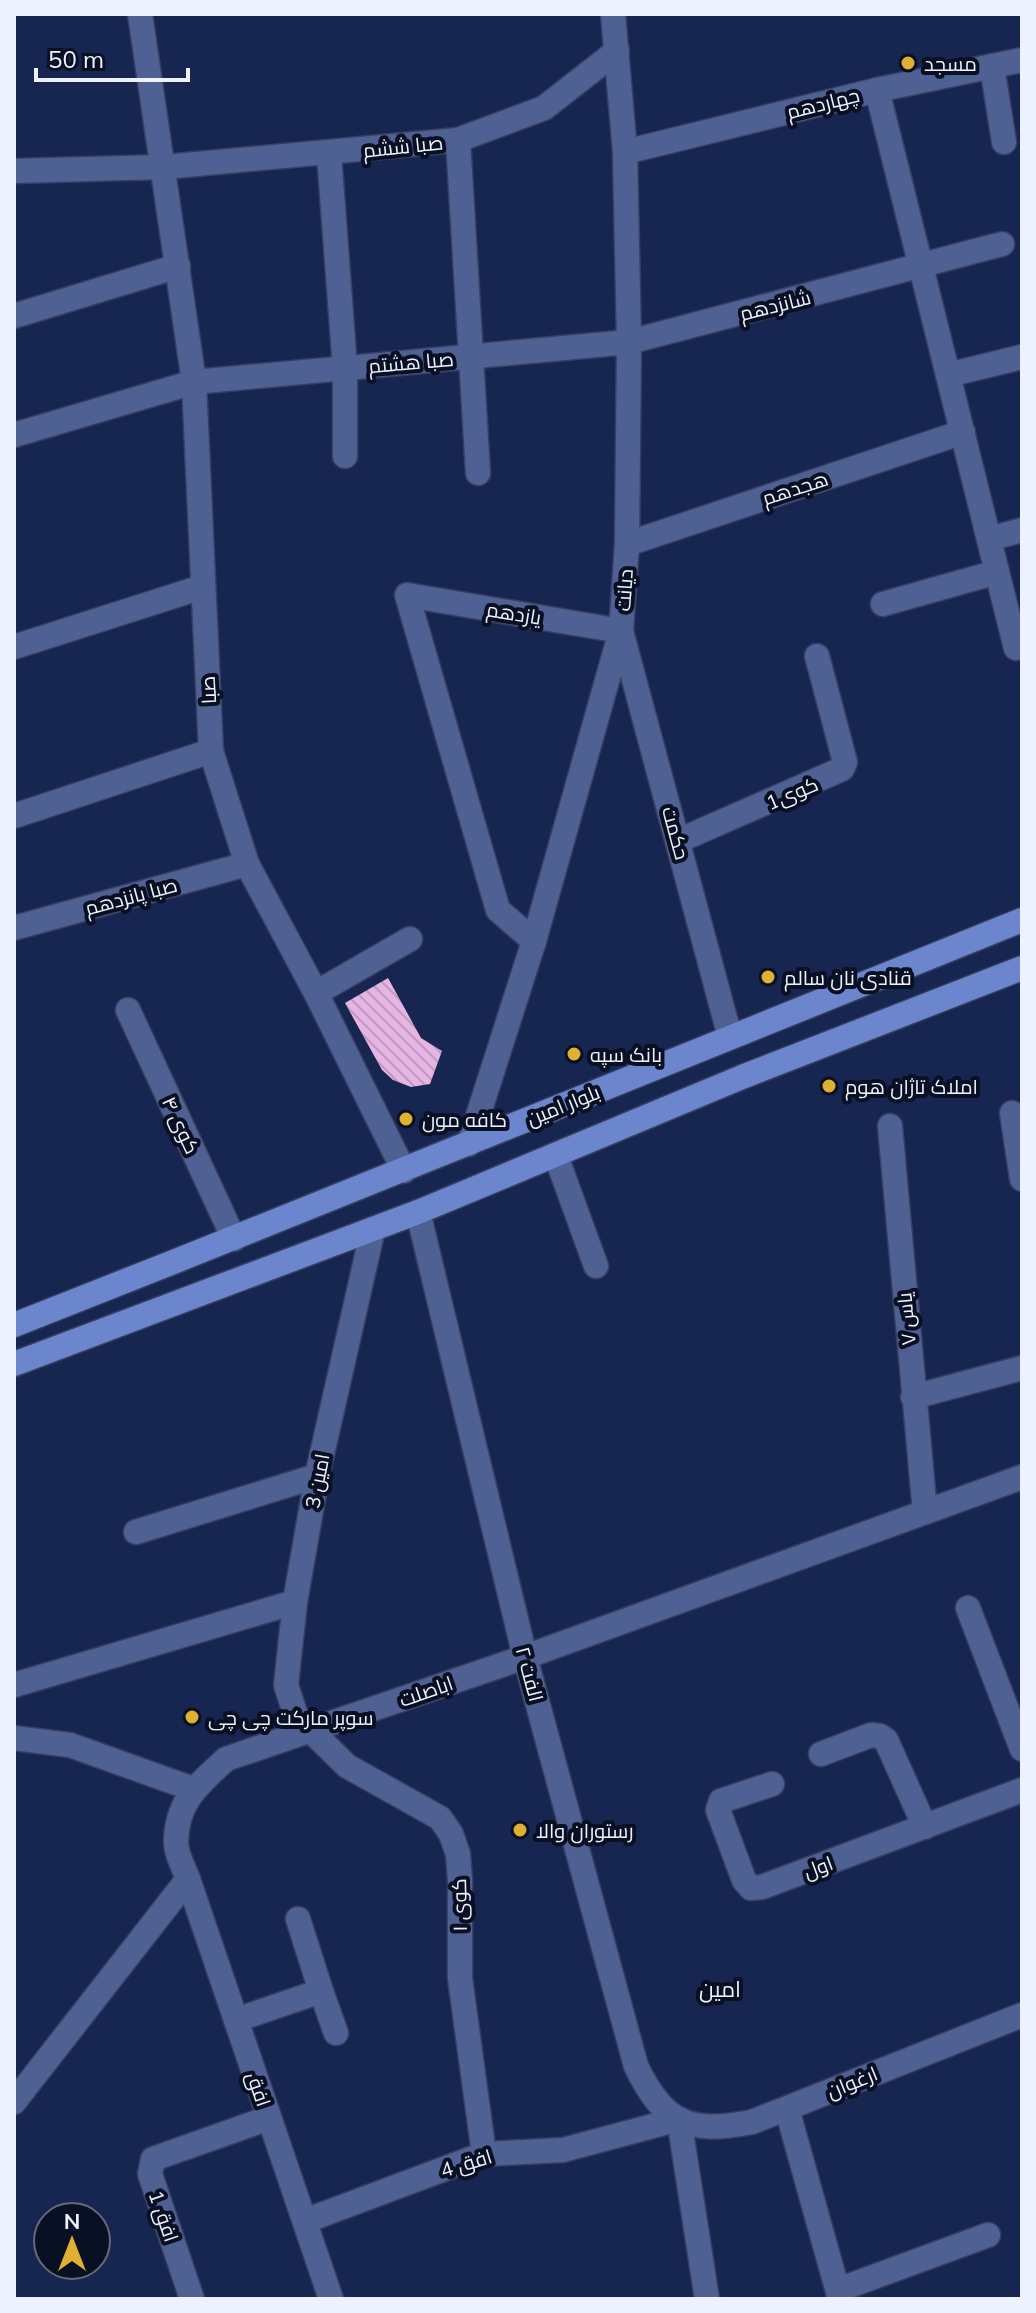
<svg xmlns="http://www.w3.org/2000/svg" width="1036" height="2313" viewBox="0 0 1036 2313" font-family="Mulish,Cairo,sans-serif">
	<style>
		.building { fill: url(#building-back-hatch) }
		.lines { fill: none; stroke-linecap: round; stroke-linejoin: round }
		.minor-casing { stroke: #373e61; stroke-width: 27 }
		.major-casing { stroke: #373e61; stroke-width: 27 }
		.minor { stroke: #4f6193; stroke-width: 24 }
		.major { stroke: #6c86ce; stroke-width: 24 }
		.poi-dot { fill: #deb133; stroke: #0a1024; stroke-width: 3 }
		.labels { text-anchor: middle; dominant-baseline: central; stroke-width: 8; stroke-linejoin: round; paint-order: stroke }
		.poi-label { font-size: 20px; fill: #eef2fe; stroke: #0a1024; text-anchor: start }
		.street-label { font-size: 20px; fill: #eef2fe; stroke: #0a1024 }
		.neighbourhood-label { font-size: 22px; fill: #eef2fe; stroke: #0a1024 }
	</style>
	<defs>
		<pattern id="building-back-hatch" width="6" height="6" patternUnits="userSpaceOnUse" patternTransform="scale(2)"><rect width="6" height="6" fill="#e6b5e4"/><path d="M-1 5l2 2M0 0l6 6M5-1l2 2" fill="none" stroke="#be9abe"/></pattern>
	</defs>
	<rect width="100%" height="100%" fill="#172551"/>
	<!-- building -->
	<polygon class="building" points="388,978 421,1038 442,1051 430,1084 411,1087 393,1080 382,1070 345,1003"/>
	<g class="lines">
		<defs>
			<g id="minor">
				<polyline points="140,14 194,382 211,751 247,864 316,993 404,1171"/>
				<polyline points="992,66 1004,142"/>
				<polyline points="877,90 1016,648"/>
				<polyline points="458,140 478,473"/>
				<polyline points="625,152 877,90 1022,60"/>
				<polyline points="329,154 345,368 345,456"/>
				<polyline points="14,171 164,167 458,140 544,108 617,51"/>
				<polyline points="14,316 178,266"/>
				<polyline points="948,375 1022,357"/>
				<polyline points="14,435 194,382 629,342 1002,244"/>
				<polyline points="989,539 1022,530"/>
				<polyline points="627,544 963,432"/>
				<polyline points="883,604 997,572"/>
				<polyline points="14,647 202,587"/>
				<polyline points="14,816 211,751"/>
				<polyline points="678,841 842,769 845,762 817,656"/>
				<polyline points="14,928 247,864"/>
				<polyline points="534,941 498,910 407,595 621,631 730,1037"/>
				<polyline points="316,993 410,939"/>
				<polyline points="128,1010 234,1239"/>
				<polyline points="1012,1113 1022,1179"/>
				<polyline points="890,1126 925,1512"/>
				<polyline points="469,1144 534,941 621,631 627,544 629,342 625,152 613,14"/>
				<polyline points="556,1156 596,1266"/>
				<path d="M418,1212l107,445 111,409c28,58 53,68 116,56l270,-107"/>
				<polyline points="373,1229 317,1476 295,1602 286,1685 296,1716 347,1766 440,1818 451,1834 458,1854 460,1880 460,1978 484,2154"/>
				<polyline points="913,1397 1022,1368"/>
				<polyline points="136,1532 317,1476"/>
				<polyline points="968,1608 1022,1749"/>
				<polyline points="14,1685 295,1602"/>
				<polyline points="14,1738 70,1745 193,1789"/>
				<polyline points="821,1754 871,1735 880,1736 886,1740 925,1827"/>
				<polyline points="772,1784 721,1801 718,1810 744,1880 751,1888 762,1887 1022,1790"/>
				<polyline points="188,1879 331,2299"/>
				<polyline points="321,1991 336,2033"/>
				<polyline points="236,2020 321,1991 298,1919"/>
				<path d="M14,2102l174,-223c-4,-11 -12,-25 -12,-36 0,-41 22,-58 50,-84l299,-102 497,-180"/>
				<polyline points="787,2109 840,2299"/>
				<polyline points="679,2119 707,2299"/>
				<polyline points="305,2221 484,2154 563,2150 679,2119"/>
				<polyline points="838,2290 988,2235"/>
				<polyline points="192,2299 150,2174 153,2159 269,2118"/>
			</g>
			<g id="major">
				<path d="M14,1325c337,-132 671,-271 1008,-405"/>
				<polyline points="14,1364 418,1212 742,1077 1022,968"/>
			</g>
		</defs>
		<!-- minor casing -->
		<use href="#minor" class="minor-casing"/>
		<!-- major casing -->
		<use href="#major" class="major-casing"/>
		<!-- minor -->
		<use href="#minor" class="minor"/>
		<!-- major -->
		<use href="#major" class="major"/>
	</g>
	<!-- markers -->
	<g class="poi-dot">
		<circle cx="908" cy="63" r="8"/>
		<circle cx="768" cy="977" r="8"/>
		<circle cx="574" cy="1054" r="8"/>
		<circle cx="829" cy="1086" r="8"/>
		<circle cx="406" cy="1119" r="8"/>
		<circle cx="192" cy="1717" r="8"/>
		<circle cx="520" cy="1830" r="8"/>
	</g>
	<g class="labels">
		<!-- poi labels -->
		<g class="poi-label">
			<text x="924" y="63">مسجد</text>
			<text x="784" y="977">قنادی نان سالم</text>
			<text x="590" y="1054">بانک سپه</text>
			<text x="845" y="1086">املاک تاژان هوم</text>
			<text x="422" y="1119">کافه مون</text>
			<text x="208" y="1717">سوپر مارکت چی چی</text>
			<text x="536" y="1830">رستوران والا</text>
		</g>
		<!-- street labels -->
		<g class="street-label">
			<text transform="translate(823 103) rotate(-14)">چهاردهم</text>
			<text transform="translate(403 146) rotate(-6)">صبا ششم</text>
			<text transform="translate(775 305) rotate(-14)">شانزدهم</text>
			<text transform="translate(411 362) rotate(-5)">صبا هشتم</text>
			<text transform="translate(795 488) rotate(-18)">هجدهم</text>
			<text transform="translate(624 590) rotate(-86)">دیانت</text>
			<text transform="translate(514 613) rotate(9)">یازدهم</text>
			<text transform="translate(208 690) rotate(-93)">صبا</text>
			<text transform="translate(792 793) rotate(-23)">کوی1</text>
			<text transform="translate(676 833) rotate(75)">حکمت</text>
			<text transform="translate(131 896) rotate(-15)">صبا پانزدهم</text>
			<text transform="translate(563 1105) rotate(-22)">بلوار امین</text>
			<text transform="translate(181 1125) rotate(65)">کوی ۴</text>
			<text transform="translate(906 1319) rotate(-95)">یاس ۷</text>
			<text transform="translate(317 1481) rotate(-79)">امین 3</text>
			<text transform="translate(530 1674) rotate(75)">الفت ۲</text>
			<text transform="translate(426 1691) rotate(-19)">اباصلت</text>
			<text transform="translate(818 1867) rotate(-20)">اول</text>
			<text transform="translate(459 1905) rotate(-91)">کوی ۱</text>
			<text transform="translate(852 2082) rotate(-22)">ارغوان</text>
			<text transform="translate(259 2089) rotate(71)">افق</text>
			<text transform="translate(466 2163) rotate(-17)">افق 4</text>
			<text transform="translate(164 2216) rotate(71)">افق 1</text>
		</g>
		<!-- neighbourhood labels -->
		<g class="neighbourhood-label">
			<text x="720" y="1989">امین</text>
		</g>
	</g>
	<!-- border -->
	<rect width="1036" height="2313" fill="none" stroke="#eef2fe" stroke-width="32"/>
	<!-- north arrow -->
	<g transform="translate(72 2241)"><circle r="38" fill="#0a1024" stroke="#656a7b" stroke-width="2"/>
	<path d="M0-6L14 30L0 20L-14 30Z" fill="#deb133"/>
	<text y="-12" font-size="22" font-weight="bold" text-anchor="middle" fill="#eef2fe">N</text>
	</g>
	<!-- scale -->
	<path d="M36 68v12h152v-12" fill="none" stroke="#eef2fe" stroke-width="4"/>
	<text x="48" y="68" font-size="24" fill="#eef2fe" stroke="#0a1024" stroke-width="6" paint-order="stroke">50 m</text>
</svg>
